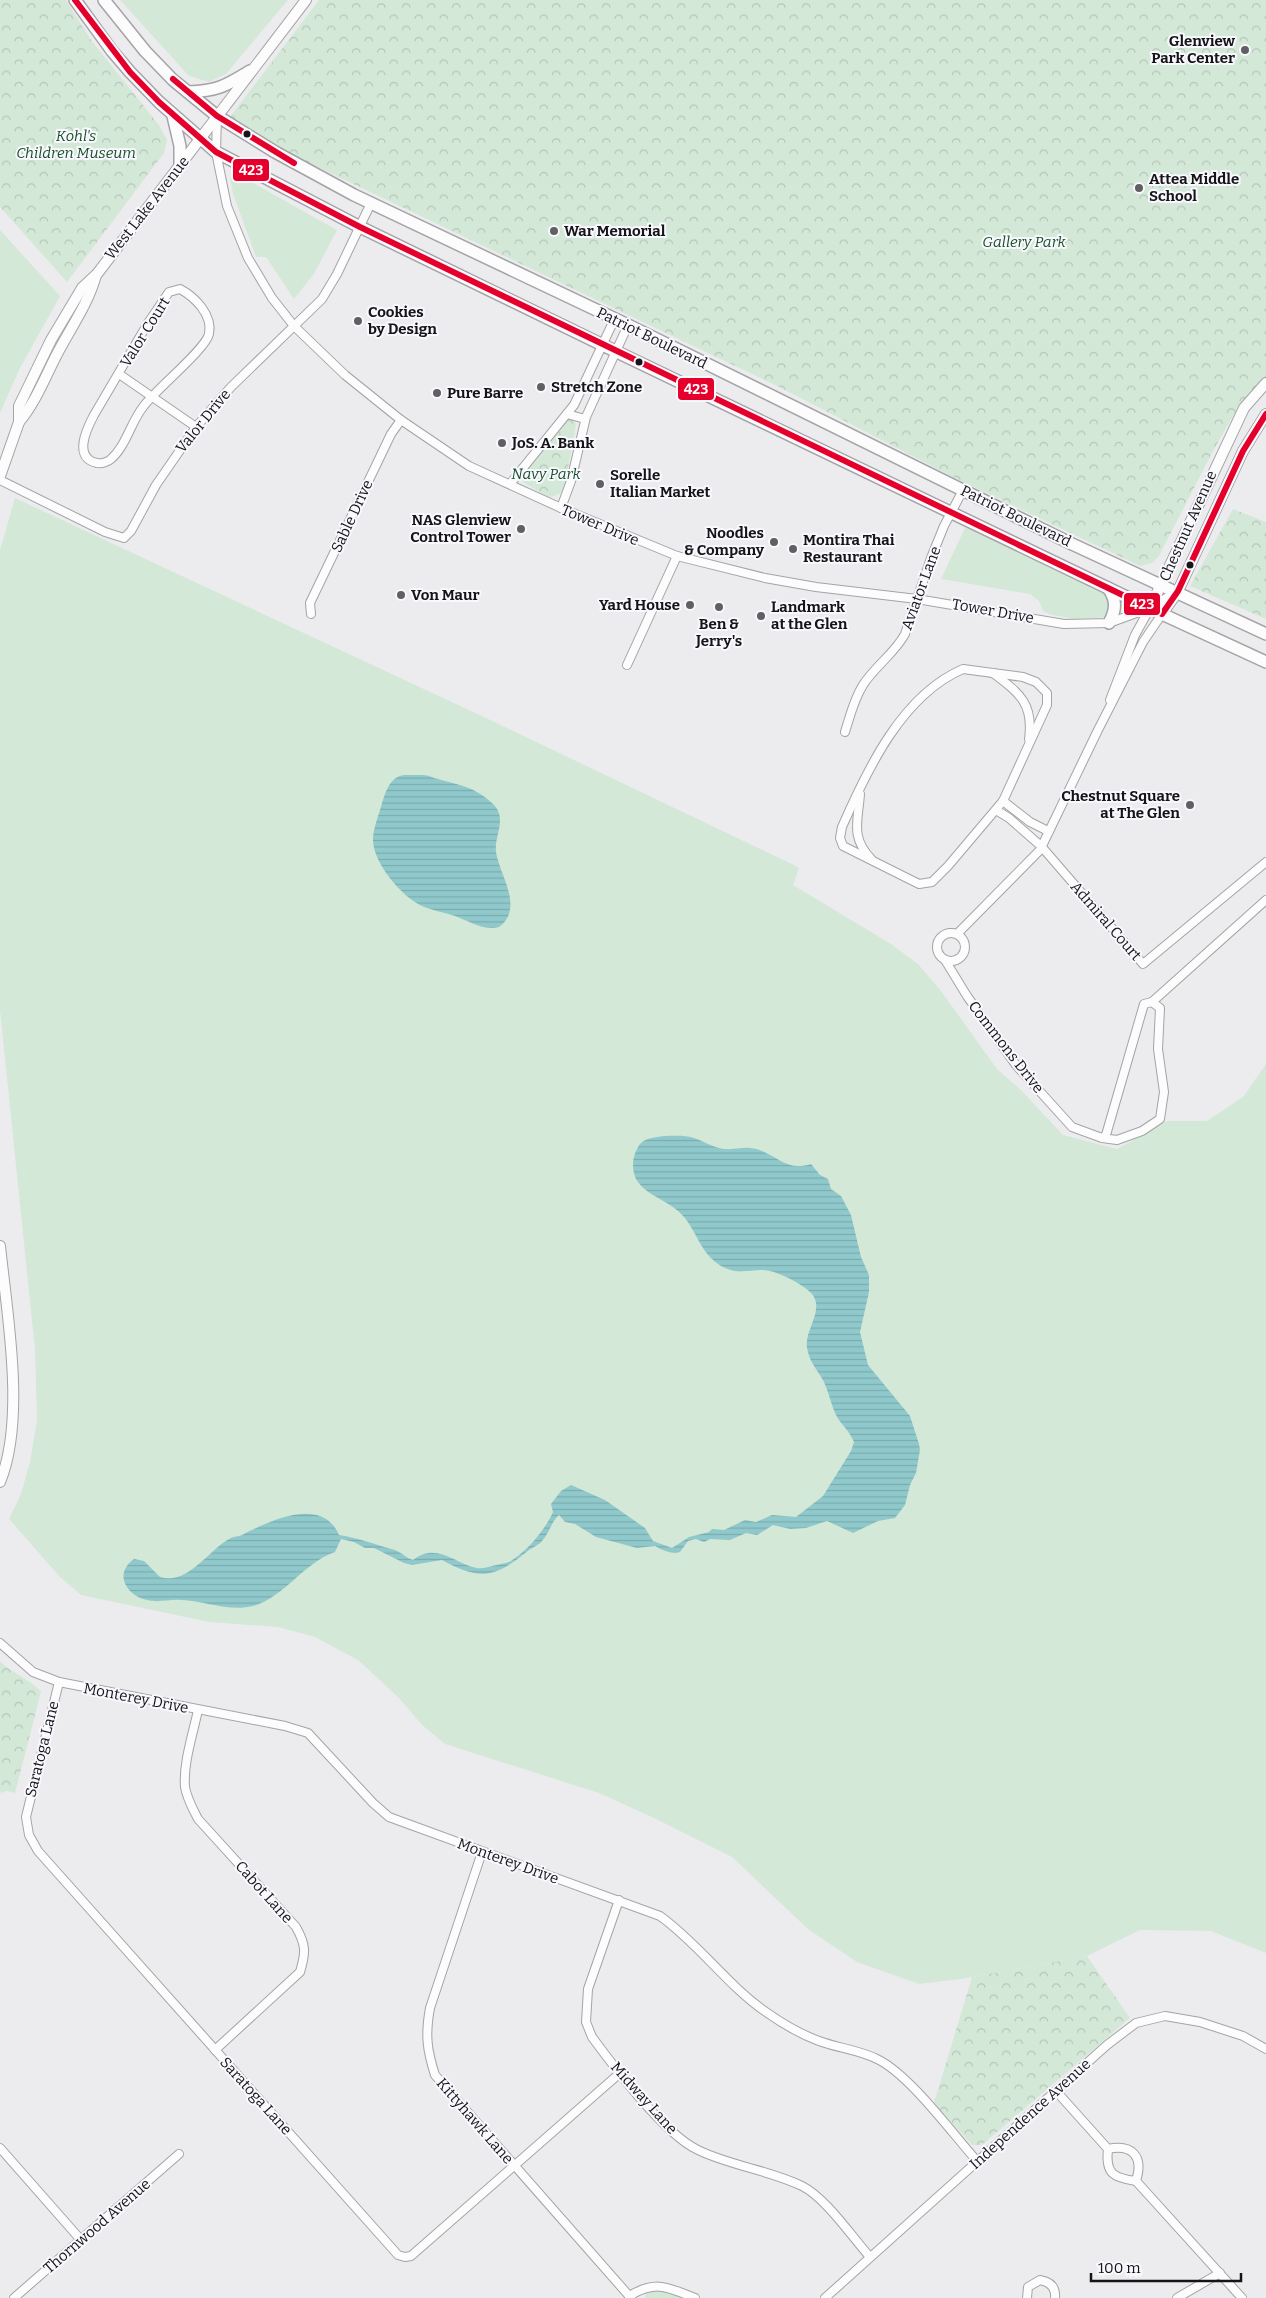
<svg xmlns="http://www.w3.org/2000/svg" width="1266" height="2298" viewBox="0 0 1266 2298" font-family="Bitter,serif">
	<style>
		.green { fill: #d4e8d8 }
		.park { fill: url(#park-crowns) }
		.water { fill: url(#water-rules) }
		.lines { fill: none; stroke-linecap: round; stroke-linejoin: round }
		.minor-casing { stroke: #a4a4a6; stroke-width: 10 }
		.tertiary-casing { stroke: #a4a4a6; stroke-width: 12 }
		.secondary-casing { stroke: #a4a4a6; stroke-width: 14 }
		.minor { stroke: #fcfcfd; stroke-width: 8 }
		.tertiary { stroke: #fcfcfd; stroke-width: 10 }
		.secondary { stroke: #fcfcfd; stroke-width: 11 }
		.bus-1-casing { stroke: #f8f8fe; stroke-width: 10 }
		.bus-1 { stroke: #e4002b; stroke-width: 6 }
		.poi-dot { fill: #606063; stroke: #f8f8fe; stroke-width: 2 }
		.bus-dot { fill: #151517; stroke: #f8f8fe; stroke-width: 2 }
		.labels { text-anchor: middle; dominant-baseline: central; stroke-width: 4; stroke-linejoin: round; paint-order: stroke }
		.poi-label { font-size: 15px; font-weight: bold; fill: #151517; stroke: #f8f8fe; text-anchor: start }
		.park-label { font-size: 15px; font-style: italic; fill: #195129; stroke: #f8f8fe }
		.street-label { font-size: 15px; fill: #151517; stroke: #f8f8fe }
		.line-badge { stroke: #f8f8fe; stroke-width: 2 }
		.badge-label { font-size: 14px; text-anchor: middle; font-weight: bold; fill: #fff }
	</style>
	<defs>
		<pattern id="park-crowns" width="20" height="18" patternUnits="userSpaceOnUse" patternTransform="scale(1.25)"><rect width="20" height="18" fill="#d4e8d8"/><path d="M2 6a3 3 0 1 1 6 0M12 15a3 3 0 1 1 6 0" fill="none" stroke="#b5c6b9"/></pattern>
		<pattern id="water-rules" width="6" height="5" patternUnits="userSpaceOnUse" patternTransform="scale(1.25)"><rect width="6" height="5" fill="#90c9cc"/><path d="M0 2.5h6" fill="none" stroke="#7bacae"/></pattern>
	</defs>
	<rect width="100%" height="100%" fill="#ececef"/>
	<!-- green -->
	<g class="green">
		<polygon points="120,0 288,0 226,74 209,82 189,76"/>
		<polygon points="239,175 337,230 314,274 294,299 266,257 256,257 233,194 230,177"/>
		<polygon points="0,230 60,296 19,370 0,413"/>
		<polygon points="15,498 486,718 792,864 799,868 793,885 891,944 918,964 941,991 997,1069 1021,1090 1063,1135 1117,1149 1167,1121 1207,1121 1243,1097 1266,1064 1266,1953 1211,1931 1140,1930 1087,1956 961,1979 919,1984 857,1962 809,1930 732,1857 654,1818 599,1793 445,1744 422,1725 399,1698 358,1660 315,1637 278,1627 209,1622 81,1595 60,1577 9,1519 21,1494 30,1462 37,1420 35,1350 0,1010 0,550"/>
		<polygon points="971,524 1105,593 1116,610 1106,617 1075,619 1052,615 1043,611 1039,601 1030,594 941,579 965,528"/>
	</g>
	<!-- park -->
	<g class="park">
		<polygon points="0,0 66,0 91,40 159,125 167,140 164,153 67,282 0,207"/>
		<polygon points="319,0 1266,0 1266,380 1239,406 1213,451 1159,556 1152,563 1140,566 959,480 779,387 280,149 230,117"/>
		<polygon points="570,418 575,421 576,425 565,485 561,493 549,498 523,482 522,474 565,420"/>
		<polygon points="1233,509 1266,522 1266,619 1190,586"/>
		<path d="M0,1661c9,10 37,23 41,31l-26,101 -8,-2 -7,2z"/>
		<polygon points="1087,1956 1130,2018 982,2145 972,2145 934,2103 972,1977"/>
		<polygon points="654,2289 685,2298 645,2298 646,2290"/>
	</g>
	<!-- water -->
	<g class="water">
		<path d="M404,775c7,0 13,0 19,0 6,0 10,3 15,4 23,7 36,7 55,25 15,15 1,31 3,48 3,22 29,56 3,75 -16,4 -30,-6 -44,-11 -11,-4 -22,-5 -33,-10 -20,-9 -49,-43 -49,-66 0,-12 6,-25 9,-37 4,-12 8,-26 22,-28z"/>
		<path d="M664,1136c10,0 21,-1 30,2 9,3 17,8 25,10 11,3 21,-1 31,0 24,2 34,25 61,16l9,11 8,4 3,10 10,7 10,19 10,42 8,18v17l-9,40 8,33 42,51 9,28 1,6 -4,23 -6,12 -5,20 -10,13 -17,3 -25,12 -26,-12 -21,7 -16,1 -17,-4 -16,10 -11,-2 -16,7 -20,-1 -6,3 -8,-3 -8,2 -8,11c-8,2 -17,-1 -25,-6l-18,2 -41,-11 -21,-13 -10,-2 -6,-7c-8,7 -10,19 -17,26 -3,4 -9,6 -13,9 -34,28 -49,31 -87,10l-30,5 -8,-2 -30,-15h-9l-11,-6 -13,-3 -6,13c-32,11 -50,45 -82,54 -23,6 -48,-5 -72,-6 -11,-1 -23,3 -34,0 -20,-4 -34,-26 -13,-41l10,2 16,16c28,9 50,-29 71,-39 3,-2 7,-1 11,-3 27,-14 80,-40 97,0 20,3 37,10 56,15 6,2 11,8 18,10 23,-19 44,5 64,8 5,1 11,-1 15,-2 6,-2 13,-2 19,-5 17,-11 34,-31 42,-49l-2,-8 10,-13 10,-6 34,15 40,28 8,13 19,7 17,-11 20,-5 3,-3 12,1 21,-10 11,2 16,-7 24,2 27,-21 28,-45 3,-9c-4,-10 -12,-17 -17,-25 -6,-12 -8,-24 -13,-35 -6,-12 -14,-18 -17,-34 -3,-18 18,-38 5,-54 -9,-10 -36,-24 -50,-24 -13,0 -25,4 -37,-2 -27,-13 -27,-40 -47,-57 -12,-11 -31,-16 -40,-29 -5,-6 -6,-18 -4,-25 6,-18 10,-18 30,-21z"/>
	</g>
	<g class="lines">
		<defs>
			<g id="minor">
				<polyline points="217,116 216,152 227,206 248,258 272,298 294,326 345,375 401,420 469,466 561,508 677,556 765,578 816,587 917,599 1064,624 1109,623 1150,608 1176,592"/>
				<path d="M180,289c15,8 33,26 29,45 -3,15 -55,57 -66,73 -12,15 -17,39 -32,52 -3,3 -10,5 -14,4 -24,-5 -11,-33 -3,-48l54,-92 21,-31z"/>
				<polyline points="119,374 196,427"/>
				<polyline points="567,414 585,419"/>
				<polyline points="0,480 105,532 124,538 131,531 156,485 196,427 231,387 322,299 337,274 371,203"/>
				<polyline points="510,484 574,405 615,318"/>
				<polyline points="561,508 571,481 586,417 628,325"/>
				<polyline points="311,614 310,603 391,434 401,420"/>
				<polyline points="627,665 677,556"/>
				<path d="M963,669l60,8 13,5 11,11v12l-44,96 -55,65 -16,16 -13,2 -76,-38 -3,-8 2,-11c25,-57 60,-132 121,-158z"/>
				<path d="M993,673c26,20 41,30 36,66"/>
				<polyline points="1110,700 1135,635 1150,608"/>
				<path d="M845,732c5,-16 9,-33 18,-47 12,-19 32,-32 42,-51l26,-76 13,-32 19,-36"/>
				<path d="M860,794c-2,28 -10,43 12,66"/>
				<polyline points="1003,801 1030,822 1048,831"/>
				<polyline points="996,810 1009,818 1041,846 1143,964 1266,862"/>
				<circle cx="951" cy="947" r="14"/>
				<polyline points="957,934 1040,850 1098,730 1143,642 1162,614"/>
				<polyline points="945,960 967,996 1016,1065 1072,1127 1102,1138 1117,1140 1142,1131 1160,1119 1164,1092 1158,1049 1160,1008 1152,1002 1144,1004 1106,1135 1102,1138"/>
				<polyline points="1152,1002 1266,900"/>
				<path d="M0,1643l33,29 26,10 226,44 23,7 65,70 16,14 271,99c39,28 67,69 106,96 17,12 34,22 53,29 19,7 40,9 58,18 32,15 75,74 100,102"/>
				<polyline points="59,1682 26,1817 29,1835 38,1851 398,2255 405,2257 411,2256 620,2073"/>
				<path d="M198,1710c-5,24 -15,53 -13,77 2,12 8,22 13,32l98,108c10,18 10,25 4,45l-85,78"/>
				<path d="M482,1852l-52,156c-5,27 -3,42 5,67l196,223"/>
				<path d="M619,1900l-31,89 -2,33 6,15c23,31 72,97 106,113 33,16 71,20 104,36 24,12 50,51 68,71"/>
				<path d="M1056,2091l52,58c-3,25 6,29 28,32 8,-25 -4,-37 -28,-32"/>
				<polyline points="0,2148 81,2240"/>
				<polyline points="1136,2181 1242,2298"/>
				<path d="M629,2296c28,-16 38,-9 66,2"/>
				<polyline points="14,2298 179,2154"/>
				<polyline points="825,2298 1107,2045 1136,2023 1165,2016 1200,2022 1243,2036 1266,2049"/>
				<path d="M1027,2298l1,-11 12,-7c11,2 16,8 15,18"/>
				<polyline points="1177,2298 1220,2273"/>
			</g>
			<g id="tertiary">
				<path d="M19,422c16,-19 25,-42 36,-64 14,-28 33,-53 41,-83"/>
				<polyline points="0,476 19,422 19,406 51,340 82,288 97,274 306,0"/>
				<polyline points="1150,608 1244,408 1266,383"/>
				<polyline points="1162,614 1178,591 1243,451 1266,414"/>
				<path d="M0,1246c7,68 26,173 0,236"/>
			</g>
			<g id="secondary">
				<polyline points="75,0 112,51 130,72 159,102 216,152 360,227 615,351 1162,614 1266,662"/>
				<polyline points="104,0 145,51 173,80 217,116 275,152 354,195 628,325 1072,544 1266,634"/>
				<path d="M188,92c30,-1 37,-6 62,-21"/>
				<polyline points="173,116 180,146 180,165"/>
				<path d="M1108,588c9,12 8,22 1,35"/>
			</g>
		</defs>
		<!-- minor casing -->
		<use href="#minor" class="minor-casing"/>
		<!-- tertiary casing -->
		<use href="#tertiary" class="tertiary-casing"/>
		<!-- secondary casing -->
		<use href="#secondary" class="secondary-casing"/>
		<!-- minor -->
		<use href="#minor" class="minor"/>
		<!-- tertiary -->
		<use href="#tertiary" class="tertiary"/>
		<!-- secondary -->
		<use href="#secondary" class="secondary"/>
		<defs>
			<g id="bus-1">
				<polyline points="75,0 130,72 159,102 216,152 360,227 1162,614 1178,591 1243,451 1266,414"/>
				<polyline points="173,79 217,116 294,163"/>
			</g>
		</defs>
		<!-- bus-1 casing -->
		<use href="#bus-1" class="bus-1-casing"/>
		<!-- bus-1 -->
		<use href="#bus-1" class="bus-1"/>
	</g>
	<!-- markers -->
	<g class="poi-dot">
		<circle cx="1245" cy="50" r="5"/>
		<circle cx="1139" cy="188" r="5"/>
		<circle cx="554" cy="231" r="5"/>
		<circle cx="358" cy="321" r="5"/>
		<circle cx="541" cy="387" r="5"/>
		<circle cx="437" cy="393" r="5"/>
		<circle cx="502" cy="443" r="5"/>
		<circle cx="600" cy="484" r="5"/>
		<circle cx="521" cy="529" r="5"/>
		<circle cx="774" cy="542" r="5"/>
		<circle cx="793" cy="549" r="5"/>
		<circle cx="401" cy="595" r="5"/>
		<circle cx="690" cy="605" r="5"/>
		<circle cx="719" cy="607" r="5"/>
		<circle cx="761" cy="616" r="5"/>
		<circle cx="1190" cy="805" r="5"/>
	</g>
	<g class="bus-dot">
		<circle cx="247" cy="134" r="4.5"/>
		<circle cx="639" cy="362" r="4.5"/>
		<circle cx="1190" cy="565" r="4.5"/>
	</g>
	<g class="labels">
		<!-- poi labels -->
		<g class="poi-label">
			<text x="1235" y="41" text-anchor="end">Glenview<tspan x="1235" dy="17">Park Center</tspan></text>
			<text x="1149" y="179">Attea Middle<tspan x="1149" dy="17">School</tspan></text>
			<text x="564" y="231">War Memorial</text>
			<text x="368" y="312">Cookies<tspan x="368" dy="17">by Design</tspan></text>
			<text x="551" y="387">Stretch Zone</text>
			<text x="447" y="393">Pure Barre</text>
			<text x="512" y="443">JoS. A. Bank</text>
			<text x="610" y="475">Sorelle<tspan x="610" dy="17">Italian Market</tspan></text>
			<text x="511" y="520" text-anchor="end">NAS Glenview<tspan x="511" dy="17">Control Tower</tspan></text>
			<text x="764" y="533" text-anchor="end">Noodles<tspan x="764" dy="17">&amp; Company</tspan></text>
			<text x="803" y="540">Montira Thai<tspan x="803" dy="17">Restaurant</tspan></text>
			<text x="411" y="595">Von Maur</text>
			<text x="680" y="605" text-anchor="end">Yard House</text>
			<text x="771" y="607">Landmark<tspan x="771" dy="17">at the Glen</tspan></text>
			<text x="719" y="624" text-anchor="middle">Ben &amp;<tspan x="719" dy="17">Jerry's</tspan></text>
			<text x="1180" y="796" text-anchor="end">Chestnut Square<tspan x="1180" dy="17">at The Glen</tspan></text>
		</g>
		<!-- park labels -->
		<g class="park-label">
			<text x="76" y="136">Kohl's<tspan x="76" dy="17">Children Museum</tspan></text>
			<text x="1024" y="242">Gallery Park</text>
			<text x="546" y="474">Navy Park</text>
		</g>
		<!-- street labels -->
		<g class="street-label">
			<text transform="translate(147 208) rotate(-52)">West Lake Avenue</text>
			<text transform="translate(145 332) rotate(-58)">Valor Court</text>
			<text transform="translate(652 338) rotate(26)">Patriot Boulevard</text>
			<text transform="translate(203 421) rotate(-51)">Valor Drive</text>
			<text transform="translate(352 516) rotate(-65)">Sable Drive</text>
			<text transform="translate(1016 516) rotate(26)">Patriot Boulevard</text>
			<text transform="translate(600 525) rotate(23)">Tower Drive</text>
			<text transform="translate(1188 526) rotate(-66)">Chestnut Avenue</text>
			<text transform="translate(921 588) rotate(-70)">Aviator Lane</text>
			<text transform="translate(993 611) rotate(10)">Tower Drive</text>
			<text transform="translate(1106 921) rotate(49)">Admiral Court</text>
			<text transform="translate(1006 1047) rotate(52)">Commons Drive</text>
			<text transform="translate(136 1698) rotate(11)">Monterey Drive</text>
			<text transform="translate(42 1749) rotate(-76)">Saratoga Lane</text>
			<text transform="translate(508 1861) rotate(20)">Monterey Drive</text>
			<text transform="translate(264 1892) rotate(48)">Cabot Lane</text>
			<text transform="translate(256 2096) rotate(48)">Saratoga Lane</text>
			<text transform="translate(644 2098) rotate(48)">Midway Lane</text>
			<text transform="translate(1030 2114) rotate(-42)">Independence Avenue</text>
			<text transform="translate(475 2121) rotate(49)">Kittyhawk Lane</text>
			<text transform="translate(97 2226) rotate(-41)">Thornwood Avenue</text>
		</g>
	</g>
	<g class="line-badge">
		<rect x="232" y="158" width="38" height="24" rx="5" fill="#e4002b"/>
		<rect x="677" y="377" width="38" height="24" rx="5" fill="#e4002b"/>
		<rect x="1123" y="592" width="38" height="24" rx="5" fill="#e4002b"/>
	</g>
	<g class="badge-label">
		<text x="251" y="175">423</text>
		<text x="696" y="394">423</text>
		<text x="1142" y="609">423</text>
	</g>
	<!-- scale -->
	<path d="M1091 2273v8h150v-8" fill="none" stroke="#151517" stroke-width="2.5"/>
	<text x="1098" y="2273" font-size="15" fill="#151517" stroke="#f8f8fe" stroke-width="4" paint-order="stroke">100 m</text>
</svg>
